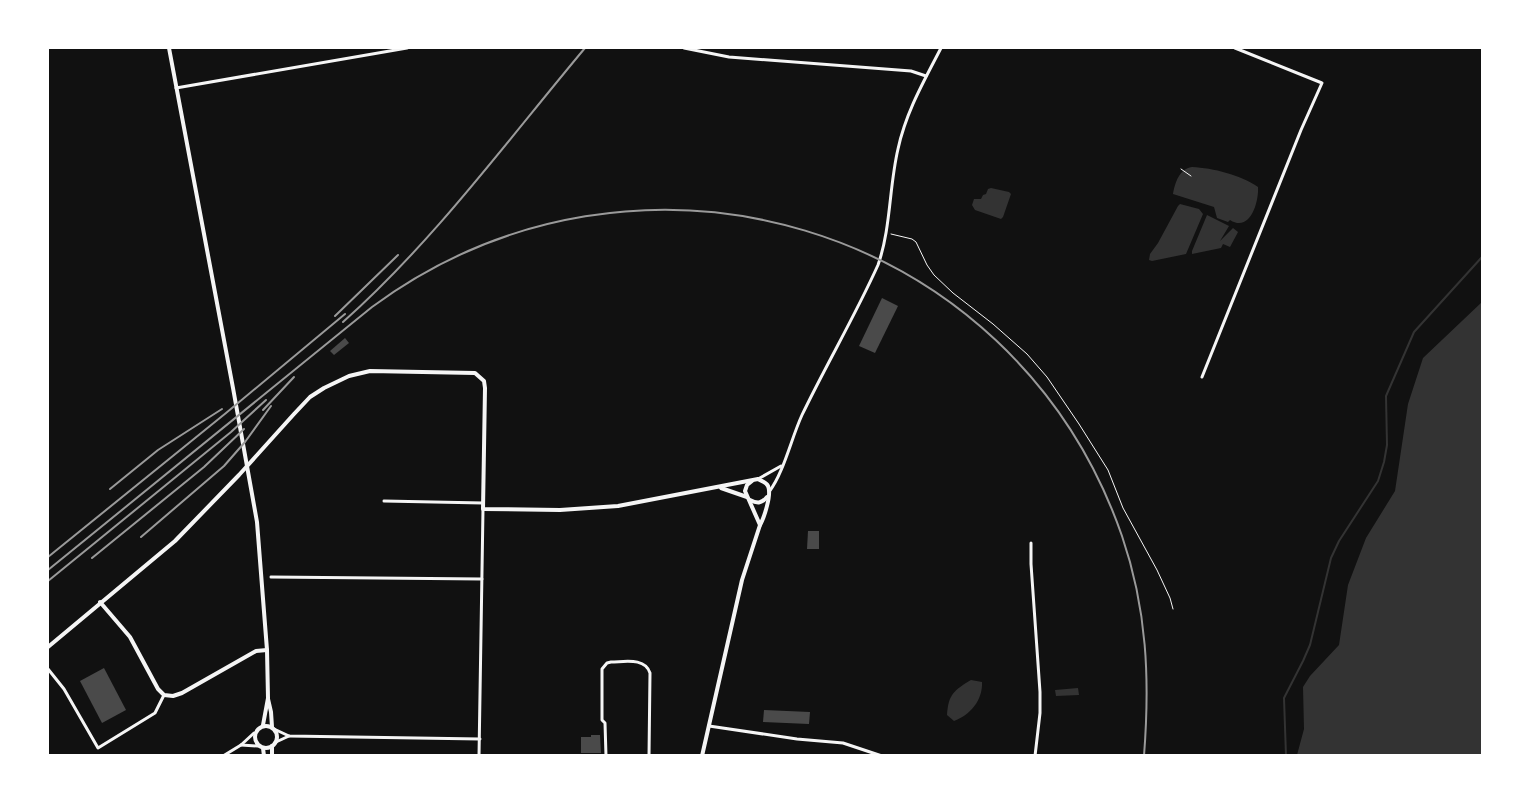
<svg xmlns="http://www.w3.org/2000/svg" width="1530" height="803" viewBox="0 0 1530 803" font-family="Ubuntu,sans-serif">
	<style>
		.water { fill: #333 }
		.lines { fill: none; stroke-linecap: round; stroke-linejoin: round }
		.stream { stroke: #333; stroke-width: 2 }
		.building { fill: #4a4a4a }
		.path { stroke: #f5f5f5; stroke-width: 1 }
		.minor { stroke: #f5f5f5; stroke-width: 3 }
		.tertiary { stroke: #f5f5f5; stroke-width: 4 }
		.secondary { stroke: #f5f5f5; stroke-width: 4 }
		.rail { stroke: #9a9a9a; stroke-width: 2 }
	</style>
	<rect width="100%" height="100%" fill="#111"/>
	<!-- water -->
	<g class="water">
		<path d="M1192,167c21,1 49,8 66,20 1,15 -8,46 -28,33l-2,2 -11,-4 -3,-11 -41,-13c2,-11 6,-25 19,-27z"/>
		<polygon points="991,188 1009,192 1011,194 1003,217 1001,219 975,210 972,205 974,199 981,199 983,195 986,194 988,189"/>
		<polygon points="1180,204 1199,209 1203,214 1186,254 1152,261 1149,260 1150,254 1158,243 1178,206"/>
		<polygon points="1207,215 1229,226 1220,241 1233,228 1238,232 1237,234 1230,247 1223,244 1221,248 1192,254 1192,251"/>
		<polygon points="1482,302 1482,755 1297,755 1304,729 1303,687 1310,676 1339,645 1348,585 1366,538 1395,491 1408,404 1423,358"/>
		<path d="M971,680l11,2c1,18 -12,33 -28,39l-7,-6c1,-20 7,-25 24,-35z"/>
		<polygon points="1078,688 1079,695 1056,696 1055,690"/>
	</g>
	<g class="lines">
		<!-- stream -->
		<polyline class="stream" points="1286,756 1284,698 1303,661 1310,645 1331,558 1339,541 1378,481 1384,462 1387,445 1386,396 1414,332 1482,257"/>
	</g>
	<!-- building -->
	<g class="building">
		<polygon points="882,298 898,306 875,353 859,346"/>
		<polygon points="345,338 349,343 334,355 330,351"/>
		<polygon points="808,531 819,531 819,549 807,549"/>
		<polygon points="104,668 126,710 102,723 80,681"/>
		<polygon points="764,710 810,712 809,724 763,722"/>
		<polygon points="591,735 600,735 601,753 581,753 581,737 591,737"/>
	</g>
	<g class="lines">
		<!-- path -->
		<g class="path">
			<polyline points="1181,169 1191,176"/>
			<polyline points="891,234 912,239 916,242 927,265 934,275 953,293 993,324 1027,354 1047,377 1079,424 1108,470 1123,508 1157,570 1170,598 1173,609"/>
		</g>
		<!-- minor -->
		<g class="minor">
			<polyline points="684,48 729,57 911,71 926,76"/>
			<polyline points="176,88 407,48"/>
			<polyline points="1202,377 1301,130 1322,83 1235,48"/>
			<polyline points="758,479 781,466"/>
			<path d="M769,492c15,-20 22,-53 33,-77 24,-50 53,-99 76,-150 13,-37 11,-78 20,-116 8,-37 26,-68 43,-101"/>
			<polyline points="384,501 483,503"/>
			<polyline points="1031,543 1031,564 1040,692 1040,713 1035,756"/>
			<polyline points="271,577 482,579"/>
			<polyline points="48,669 64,689 98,748 155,713 164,695"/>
			<polyline points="709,726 797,739 843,743 882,756"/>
			<polyline points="274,729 289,736 480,739"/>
			<polyline points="276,742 289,736"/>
			<polyline points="241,745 258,746"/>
			<polyline points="223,756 241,745 254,733"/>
			<polyline points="479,756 483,509"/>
			<path d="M606,756l-1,-33 -3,-3v-51l5,-6 4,-1c13,0 34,-5 39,11l-1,83"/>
		</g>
		<!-- tertiary -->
		<g class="tertiary">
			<polyline points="752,481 747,485 745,491 760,525"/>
			<polyline points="721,488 747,497"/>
			<path d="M750,500c8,4 12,3 17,-3"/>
			<polyline points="100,602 130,637 158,689 164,695 173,696 182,693 256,651 267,650"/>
			<path d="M48,647l127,-106 64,-66 55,-61 16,-17 14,-9 25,-12 21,-5 105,2 9,8 1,7 -2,121 77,1 58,-4 140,-27c3,2 8,3 10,7 4,8 -4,32 -8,39l-18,55 -40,176"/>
		</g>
		<!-- secondary -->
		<g class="secondary">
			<polyline points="169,48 233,388 257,522 267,650 268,698 263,725"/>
			<polyline points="268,699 271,712 272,727"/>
			<circle cx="266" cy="737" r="11"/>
			<polyline points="263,748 264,756"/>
			<polyline points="272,756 272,746"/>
		</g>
		<!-- rail -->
		<g class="rail">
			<polyline points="335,316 398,255"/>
			<path d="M343,322c91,-81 164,-181 242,-274"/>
			<polyline points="263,410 294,377"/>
			<polyline points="110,489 158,450 222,409"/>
			<polyline points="141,537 224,466 245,442 271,406"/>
			<polyline points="48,557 226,413 345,314"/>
			<polyline points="92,558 204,467 244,429"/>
			<path d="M48,570l324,-263c264,-195 641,-85 750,229 25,73 28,143 22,220"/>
			<polyline points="48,581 231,432 266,400"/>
		</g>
	</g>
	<!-- border -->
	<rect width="1530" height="803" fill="none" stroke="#ffffff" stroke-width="98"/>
</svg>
